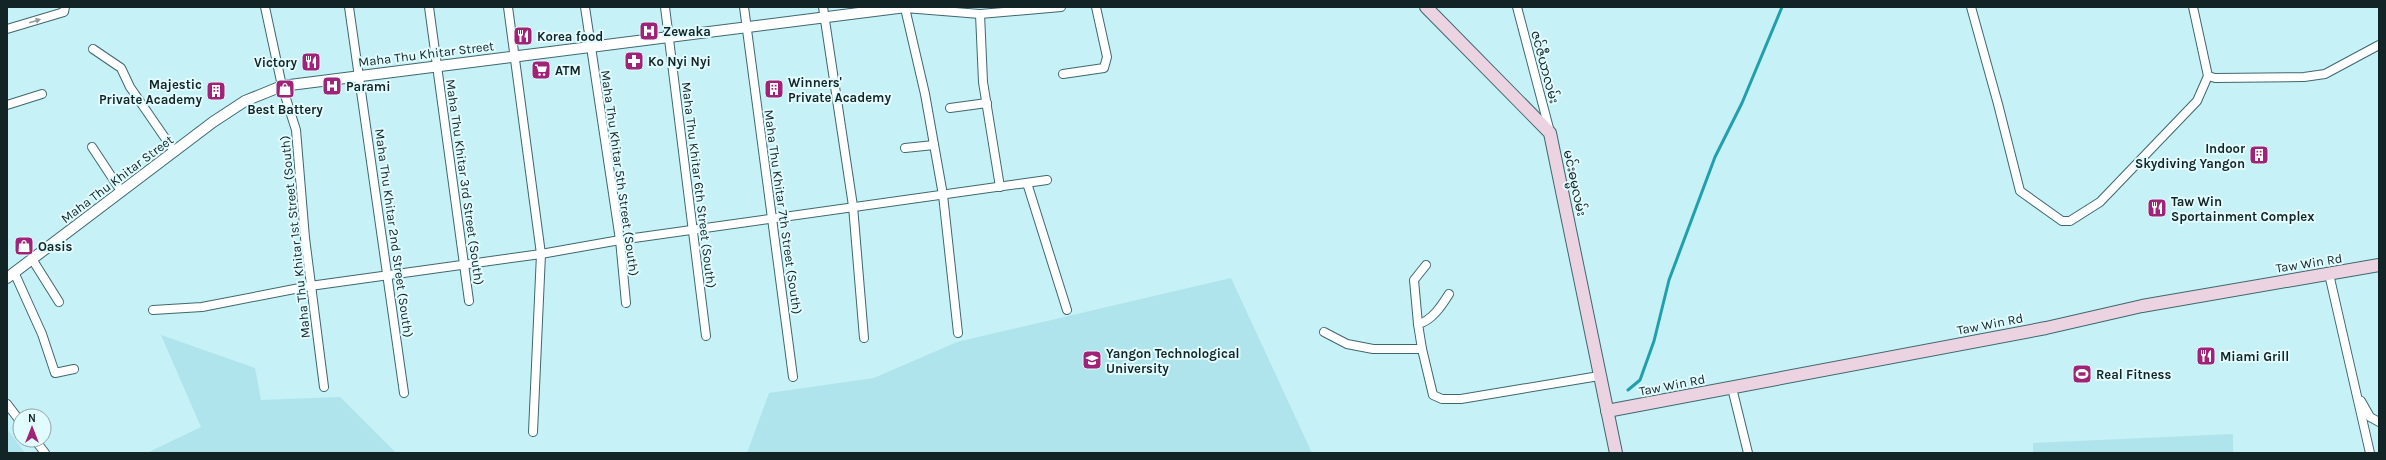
<svg xmlns="http://www.w3.org/2000/svg" width="2386" height="460" viewBox="0 0 2386 460" font-family="Karla,'Noto Sans Myanmar',sans-serif">
	<style>
		.built { fill: #afe4ec }
		.lines { fill: none; stroke-linecap: round; stroke-linejoin: round }
		.stream { stroke: #229fac; stroke-width: 3 }
		.minor-casing { stroke: #3f686d; stroke-width: 10 }
		.tertiary-casing { stroke: #3f686d; stroke-width: 12 }
		.secondary-casing { stroke: #3f686d; stroke-width: 14 }
		.minor { stroke: #fff; stroke-width: 8 }
		.tertiary { stroke: #fff; stroke-width: 10 }
		.secondary { stroke: #ebd3e1; stroke-width: 12 }
		.oneway { fill: #959c9d }
		.labels { text-anchor: middle; dominant-baseline: central; stroke-width: 4; stroke-linejoin: round; paint-order: stroke }
		.poi-label { font-size: 13px; font-weight: bold; fill: #132426; stroke: #e1fbfe; text-anchor: start }
		.street-label { font-size: 13px; fill: #132426; stroke: #e1fbfe }
	</style>
	<rect width="100%" height="100%" fill="#c5f1f7"/>
	<!-- built -->
	<g class="built">
		<polygon points="1231,278 1312,453 747,453 769,393 874,378 957,342"/>
		<polygon points="161,335 255,368 261,400 340,397 396,453 147,453 201,427"/>
		<polygon points="7,429 25,453 7,453"/>
		<polygon points="2233,434 2233,453 2033,453 2033,443"/>
	</g>
	<g class="lines">
		<!-- stream -->
		<polyline class="stream" points="1628,390 1640,380 1654,341 1669,280 1715,157 1742,103 1782,7"/>
		<defs>
			<g id="minor">
				<polyline points="265,7 282,86 296,130 305,238 324,387"/>
				<polyline points="349,7 404,393"/>
				<polyline points="429,7 469,301"/>
				<polyline points="508,7 541,254 533,432"/>
				<polyline points="585,7 620,240 626,303"/>
				<polyline points="665,7 706,336"/>
				<polyline points="744,7 793,377"/>
				<polyline points="823,7 853,206 864,338"/>
				<polyline points="1517,7 1550,132"/>
				<polyline points="1971,7 1998,104 2020,191 2062,221 2070,221 2100,202 2197,101 2208,76"/>
				<polyline points="2193,7 2208,76 2215,78 2304,77 2325,74 2379,45"/>
				<polyline points="980,14 983,82 1000,187"/>
				<polyline points="7,29 64,12 65,7"/>
				<polyline points="93,49 121,68 130,87 174,151"/>
				<polyline points="1063,74 1104,68 1107,57 1096,7"/>
				<polyline points="7,105 42,94"/>
				<polyline points="950,108 987,103"/>
				<polyline points="92,147 121,191"/>
				<polyline points="905,148 934,145"/>
				<polyline points="1027,183 1067,310"/>
				<polyline points="32,259 59,302"/>
				<polyline points="14,272 42,334 55,373 74,369"/>
				<polyline points="2329,274 2370,453"/>
				<polyline points="153,310 202,307 310,286 541,254 620,240 1047,180"/>
				<polyline points="1418,324 1414,280 1426,265"/>
				<polyline points="1324,332 1347,344 1373,349 1422,349 1433,395 1442,399 1461,399 1599,376"/>
				<polyline points="958,333 943,195 925,94 905,8 980,14 1061,7"/>
				<path d="M1422,349l-4,-25c14,-3 24,-19 31,-30"/>
				<polyline points="1732,388 1748,453"/>
				<polyline points="2361,401 2370,417 2379,422"/>
				<polyline points="7,404 20,421"/>
				<polyline points="35,440 45,453"/>
			</g>
			<polyline id="tertiary" points="7,278 213,122 245,101 282,86 906,7"/>
			<g id="secondary">
				<polyline points="1426,7 1550,133 1616,453"/>
				<polyline points="1607,411 2046,328 2142,306 2379,265"/>
			</g>
		</defs>
		<!-- minor casing -->
		<use href="#minor" class="minor-casing"/>
		<!-- tertiary casing -->
		<use href="#tertiary" class="tertiary-casing"/>
		<!-- secondary casing -->
		<use href="#secondary" class="secondary-casing"/>
		<!-- minor -->
		<use href="#minor" class="minor"/>
		<!-- tertiary -->
		<use href="#tertiary" class="tertiary"/>
		<!-- secondary -->
		<use href="#secondary" class="secondary"/>
	</g>
	<!-- one-way arrows -->
	<defs><path id="oneway-solid" d="M-6-.8H1V-3.2L6.5 0L1 3.2V.8H-6Z"/></defs>
	<use class="oneway" href="#oneway-solid" transform="translate(35 21) rotate(-17)"/>
	<!-- icons -->
	<defs>
		<symbol id="hospital-square" viewBox="-11 -11 22 22"><rect x="-9" y="-9" width="18" height="18" rx="4" fill="#a12377" stroke="#e1fbfe"/><path d="M-5-5h3v3.5h4V-5h3V5h-3V1.5h-4V5h-3Z" fill="#fff"/></symbol>
		<symbol id="restaurant-square" viewBox="-11 -11 22 22"><rect x="-9" y="-9" width="18" height="18" rx="4" fill="#a12377" stroke="#e1fbfe"/><path d="M-5-6h1v4h1v-4h1v4h1v-4h1v5L-1.5 .5V6h-2V.5L-5-1ZM5-6V6H3V1.5H1.5Q1.5-4 5-6Z" fill="#fff"/></symbol>
		<symbol id="pharmacy-square" viewBox="-11 -11 22 22"><rect x="-9" y="-9" width="18" height="18" rx="4" fill="#a12377" stroke="#e1fbfe"/><path d="M-2-6h4v4h4v4h-4v4h-4v-4h-4v-4h4Z" fill="#fff"/></symbol>
		<symbol id="supermarket-square" viewBox="-11 -11 22 22"><rect x="-9" y="-9" width="18" height="18" rx="4" fill="#a12377" stroke="#e1fbfe"/><path d="M-6-5.5h2.5l.6 2H6L4.5 2H-2.5L-4.4-4H-6ZM-1.5 3.2a1.3 1.3 0 1 0 .1 0ZM3 3.2a1.3 1.3 0 1 0 .1 0Z" fill="#fff"/></symbol>
		<symbol id="shop-square" viewBox="-11 -11 22 22"><rect x="-9" y="-9" width="18" height="18" rx="4" fill="#a12377" stroke="#e1fbfe"/><path d="M-5-2.5h2.3a2.7 3.5 0 0 1 5.4 0H5L5.5 6h-11ZM-1.5-2.5h3a1.5 2.3 0 0 0-3 0Z" fill="#fff"/></symbol>
		<symbol id="building-square" viewBox="-11 -11 22 22"><rect x="-9" y="-9" width="18" height="18" rx="4" fill="#a12377" stroke="#e1fbfe"/><path d="M-4-6H4V6H1V3H-1V6H-4ZM-2.5-4.3h1.7v1.8h-1.7ZM.8-4.3h1.7v1.8H.8ZM-2.5-1h1.7V.8h-1.7ZM.8-1h1.7V.8H.8Z" fill="#fff"/></symbol>
		<symbol id="university-square" viewBox="-11 -11 22 22"><rect x="-9" y="-9" width="18" height="18" rx="4" fill="#a12377" stroke="#e1fbfe"/><path d="M0-5L7-2L0 1L-7-2ZM-4 1L0 2.5L4 1V4Q0 6-4 4Z" fill="#fff"/></symbol>
		<symbol id="stadium-square" viewBox="-11 -11 22 22"><rect x="-9" y="-9" width="18" height="18" rx="4" fill="#a12377" stroke="#e1fbfe"/><path d="M0-5a6.5 5 0 1 0 0 10a6.5 5 0 1 0 0-10ZM-3.5-1.8h7v3.6h-7Z" fill="#fff"/></symbol>
	</defs>
	<g fill-rule="evenodd">
		<use href="#hospital-square" x="638" y="20" width="22" height="22"/>
		<use href="#restaurant-square" x="512" y="25" width="22" height="22"/>
		<use href="#pharmacy-square" x="623" y="50" width="22" height="22"/>
		<use href="#restaurant-square" x="300" y="51" width="22" height="22"/>
		<use href="#supermarket-square" x="530" y="59" width="22" height="22"/>
		<use href="#hospital-square" x="321" y="75" width="22" height="22"/>
		<use href="#shop-square" x="274" y="78" width="22" height="22"/>
		<use href="#building-square" x="763" y="78" width="22" height="22"/>
		<use href="#building-square" x="205" y="80" width="22" height="22"/>
		<use href="#building-square" x="2248" y="144" width="22" height="22"/>
		<use href="#restaurant-square" x="2146" y="197" width="22" height="22"/>
		<use href="#shop-square" x="13" y="235" width="22" height="22"/>
		<use href="#restaurant-square" x="2195" y="345" width="22" height="22"/>
		<use href="#university-square" x="1081" y="349" width="22" height="22"/>
		<use href="#stadium-square" x="2071" y="363" width="22" height="22"/>
	</g>
	<g class="labels">
		<!-- poi labels -->
		<g class="poi-label">
			<text x="663" y="31">Zewaka</text>
			<text x="537" y="36">Korea food</text>
			<text x="648" y="61">Ko Nyi Nyi</text>
			<text x="297" y="62" text-anchor="end">Victory</text>
			<text x="555" y="70">ATM</text>
			<text x="788" y="82">Winners'<tspan x="788" dy="15">Private Academy</tspan></text>
			<text x="202" y="84" text-anchor="end">Majestic<tspan x="202" dy="15">Private Academy</tspan></text>
			<text x="346" y="86">Parami</text>
			<text x="285" y="109" text-anchor="middle">Best Battery</text>
			<text x="2245" y="148" text-anchor="end">Indoor<tspan x="2245" dy="15">Skydiving Yangon</tspan></text>
			<text x="2171" y="201">Taw Win<tspan x="2171" dy="15">Sportainment Complex</tspan></text>
			<text x="38" y="246">Oasis</text>
			<text x="1106" y="353">Yangon Technological<tspan x="1106" dy="15">University</tspan></text>
			<text x="2220" y="356">Miami Grill</text>
			<text x="2096" y="374">Real Fitness</text>
		</g>
		<!-- street labels -->
		<g class="street-label">
			<text transform="translate(426 54) rotate(-7)">Maha Thu Khitar Street</text>
			<text transform="translate(1545 67) rotate(75)">ဇင်ဇီယာလမ်း</text>
			<text transform="translate(620 173) rotate(82)">Maha Thu Khitar 5th Street (South)</text>
			<text transform="translate(117 179) rotate(-37)">Maha Thu Khitar Street</text>
			<text transform="translate(465 182) rotate(82)">Maha Thu Khitar 3rd Street (South)</text>
			<text transform="translate(1575 183) rotate(78)">မင်းဓမ္မလမ်း</text>
			<text transform="translate(699 185) rotate(83)">Maha Thu Khitar 6th Street (South)</text>
			<text transform="translate(783 212) rotate(82)">Maha Thu Khitar 7th Street (South)</text>
			<text transform="translate(394 233) rotate(82)">Maha Thu Khitar 2nd Street (South)</text>
			<text transform="translate(295 237) rotate(-96)">Maha Thu Khitar 1st Street (South)</text>
			<text transform="translate(2309 263) rotate(-9)">Taw Win Rd</text>
			<text transform="translate(1990 324) rotate(-11)">Taw Win Rd</text>
			<text transform="translate(1672 385) rotate(-11)">Taw Win Rd</text>
		</g>
	</g>
	<!-- border -->
	<rect width="2386" height="460" fill="none" stroke="#132426" stroke-width="16"/>
	<!-- north arrow -->
	<g transform="translate(32 428)"><circle r="19" fill="#e1fbfe" stroke="#8fa5a8"/>
	<path d="M0-3L7 15L0 10L-7 15Z" fill="#a12377"/>
	<text y="-6" font-size="11" font-weight="bold" text-anchor="middle" fill="#132426">N</text>
	</g>
</svg>
